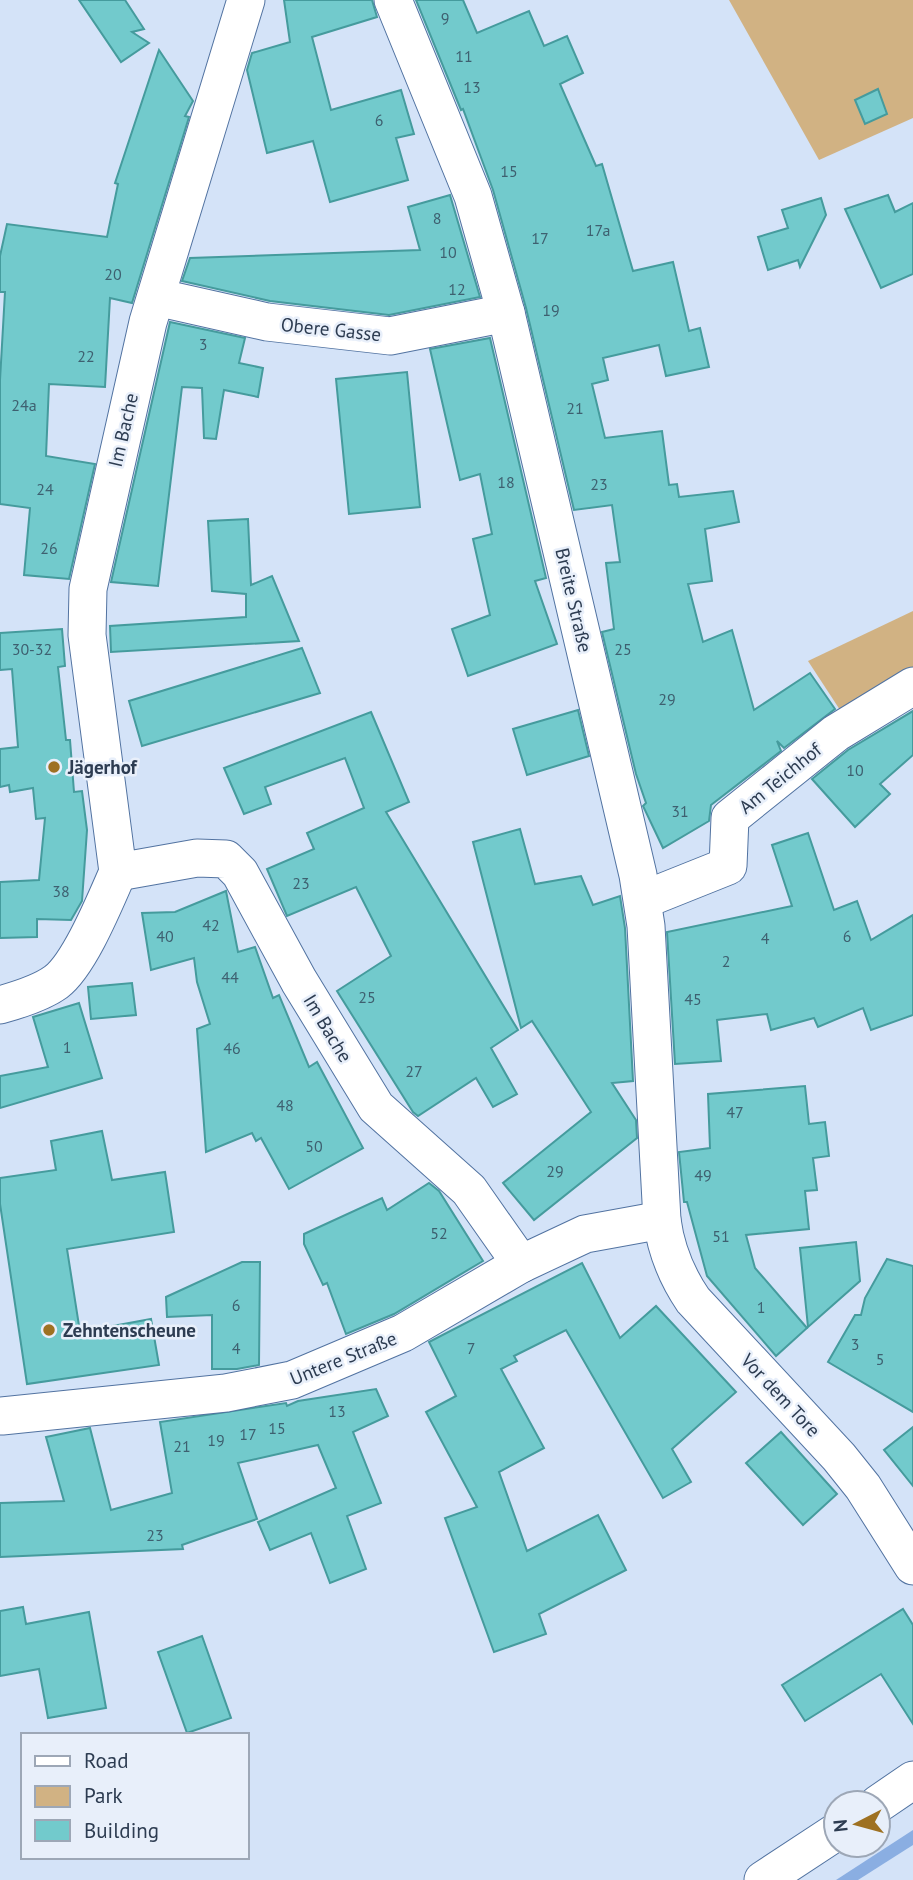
<svg xmlns="http://www.w3.org/2000/svg" width="913" height="1880" viewBox="0 0 913 1880" font-family="'PT Sans',sans-serif">
	<style>
		.green { fill: #d1b283 }
		.water { fill: #8aaee2 }
		.building { fill: #72cacc; stroke: #459b9d; stroke-width: 2 }
		.lines { fill: none; stroke-linecap: round; stroke-linejoin: round }
		.minor-casing { stroke: #5273a1; stroke-width: 39 }
		.minor { stroke: #fff; stroke-width: 37 }
		.poi-dot { fill: #9e7122; stroke: #e8effa; stroke-width: 2.5 }
		.labels { text-anchor: middle; dominant-baseline: central; stroke-width: 5; stroke-linejoin: round; paint-order: stroke }
		.number-label { font-size: 16px; fill: #3e6070 }
		.street-label { font-size: 19px; fill: #2d3c51; stroke: #e8effa }
		.poi-label { font-size: 19px; font-weight: bold; fill: #2d3c51; stroke: #e8effa; text-anchor: start }
	</style>
	<rect width="100%" height="100%" fill="#d4e3f8"/>
	<!-- green -->
	<g class="green">
		<polygon points="729,0 913,0 913,118 819,160"/>
		<polygon points="913,611 913,673 842,713 808,661"/>
	</g>
	<!-- water -->
	<polygon class="water" points="913,1830 913,1845 858,1880 836,1880"/>
	<!-- building -->
	<g class="building">
		<polygon points="79,0 125,0 144,29 132,32 149,43 121,62"/>
		<polygon points="284,0 372,0 377,17 312,37 331,110 401,90 414,134 396,138 408,180 330,202 313,141 267,153 247,70 252,53 290,42"/>
		<polygon points="416,0 463,0 477,33 529,11 544,46 567,36 583,73 560,84 596,166 602,164 633,271 673,262 689,331 700,328 709,367 666,376 659,345 603,358 608,380 592,384 605,438 662,431 669,485 677,484 679,497 733,491 739,522 705,529 712,581 688,584 703,642 732,630 754,710 810,673 835,709 784,748 777,741 781,751 711,805 709,821 663,848 643,806 646,803 636,774 602,632 614,629 606,563 620,562 612,505 574,510 526,308 493,190 463,109 461,110"/>
		<polygon points="159,50 193,101 185,116 189,117 132,303 110,298 105,387 49,384 46,456 95,464 69,579 24,575 30,508 0,504 0,380 5,292 0,292 0,256 7,224 107,237 118,184 115,183"/>
		<polygon points="878,89 887,114 865,124 855,100"/>
		<polygon points="450,195 480,297 389,315 270,301 182,281 190,258 420,250 408,207"/>
		<polygon points="888,195 895,212 913,203 913,274 881,288 845,209"/>
		<polygon points="821,198 826,215 800,267 798,260 768,270 758,237 788,228 782,210"/>
		<polygon points="170,322 245,338 239,363 263,368 258,397 224,390 216,439 204,438 202,388 182,387 158,586 111,582"/>
		<polygon points="490,338 546,578 535,581 557,644 468,676 452,629 490,615 473,539 492,534 480,474 460,480 430,349"/>
		<polygon points="407,372 420,507 349,514 336,379"/>
		<polygon points="248,519 251,585 272,576 299,641 111,652 110,626 246,617 246,594 212,591 208,521"/>
		<polygon points="62,629 65,666 58,667 66,740 70,740 74,792 82,791 87,830 82,901 71,920 37,919 37,937 0,938 0,882 39,880 45,818 36,819 33,788 10,792 9,785 0,787 0,749 18,747 12,669 0,670 0,633"/>
		<polygon points="302,648 320,693 142,746 129,701"/>
		<polygon points="578,710 589,756 527,775 513,729"/>
		<polygon points="913,711 913,755 880,784 890,794 855,827 812,779 848,750"/>
		<polygon points="371,712 409,802 386,812 518,1030 491,1048 517,1094 493,1107 476,1078 418,1116 413,1112 337,991 391,956 356,887 287,916 267,869 314,849 307,833 364,808 345,758 265,787 271,804 244,814 224,768"/>
		<polygon points="520,829 535,884 581,876 593,905 620,896 625,928 633,1081 612,1083 636,1120 637,1138 534,1220 503,1183 591,1112 532,1021 521,1028 473,842"/>
		<polygon points="808,833 834,910 857,901 871,940 913,915 913,1015 871,1030 863,1008 818,1027 814,1018 771,1030 767,1014 717,1020 721,1061 675,1064 667,932 792,906 772,845"/>
		<polygon points="226,891 238,952 255,947 273,998 279,995 309,1067 317,1062 363,1148 289,1189 261,1138 256,1141 252,1133 206,1152 197,1029 210,1024 197,982 194,958 151,970 142,913 175,912"/>
		<polygon points="132,983 136,1015 91,1019 88,987"/>
		<polygon points="79,1003 102,1078 0,1108 0,1076 48,1067 33,1017"/>
		<polygon points="805,1086 809,1124 825,1122 829,1156 813,1158 817,1190 805,1191 809,1229 746,1235 755,1268 807,1328 776,1356 707,1276 687,1202 684,1202 679,1152 710,1148 708,1094"/>
		<polygon points="102,1131 112,1180 165,1172 174,1232 67,1249 80,1332 151,1319 159,1365 27,1384 0,1204 0,1178 56,1170 51,1141"/>
		<polygon points="429,1183 439,1191 483,1261 394,1314 346,1334 327,1283 323,1285 304,1244 304,1234 382,1198 387,1210"/>
		<polygon points="856,1242 860,1281 808,1327 800,1248"/>
		<polygon points="887,1259 913,1266 913,1412 828,1362 855,1315 861,1315 865,1298"/>
		<polygon points="242,1262 260,1262 259,1365 237,1369 212,1369 212,1315 167,1317 166,1297"/>
		<polygon points="582,1263 620,1338 656,1306 736,1392 672,1449 691,1482 663,1498 566,1330 514,1356 517,1361 501,1369 544,1448 499,1472 527,1551 598,1515 626,1570 539,1614 546,1634 494,1652 445,1518 477,1507 426,1412 456,1396 429,1342"/>
		<polygon points="376,1389 388,1416 353,1432 381,1503 347,1516 366,1569 330,1583 311,1533 270,1550 258,1522 336,1488 318,1445 238,1463 257,1519 182,1545 183,1549 0,1557 0,1503 64,1501 46,1437 90,1428 111,1510 172,1493 160,1422 286,1403 287,1406 298,1401"/>
		<polygon points="913,1427 913,1486 884,1450"/>
		<polygon points="781,1432 837,1494 803,1525 746,1463"/>
		<polygon points="23,1607 26,1624 89,1612 106,1708 48,1718 39,1669 0,1676 0,1611"/>
		<polygon points="903,1609 913,1625 913,1724 881,1674 805,1721 782,1685"/>
		<polygon points="202,1636 231,1718 187,1733 158,1652"/>
	</g>
	<g class="lines">
		<defs>
			<g id="minor">
				<polyline points="246,0 148,322 88,589 87,635 118,872 197,858 226,859 240,873 299,981 376,1107 469,1190 521,1264"/>
				<path d="M393,0l80,196 33,117 132,562 8,51 16,294c4,30 14,55 31,80l146,157 24,30 50,79"/>
				<polyline points="156,297 267,322 390,336 506,313"/>
				<polyline points="643,900 728,866 730,818 836,733 913,686"/>
				<path d="M0,1005c18,-5 41,-12 56,-23 24,-18 50,-83 62,-110"/>
				<polyline points="2,1416 226,1393 292,1380 403,1333 521,1264 585,1234 662,1220"/>
				<polyline points="878,1804 913,1780"/>
				<polyline points="763,1880 836,1832"/>
			</g>
		</defs>
		<!-- minor casing -->
		<use href="#minor" class="minor-casing"/>
		<!-- minor -->
		<use href="#minor" class="minor"/>
	</g>
	<!-- markers -->
	<g class="poi-dot">
		<circle cx="54" cy="767" r="7"/>
		<circle cx="49" cy="1330" r="7"/>
	</g>
	<g class="labels">
		<!-- number labels -->
		<g class="number-label">
			<text x="445" y="18">9</text>
			<text x="464" y="56">11</text>
			<text x="472" y="87">13</text>
			<text x="379" y="120">6</text>
			<text x="509" y="171">15</text>
			<text x="437" y="218">8</text>
			<text x="598" y="230">17a</text>
			<text x="540" y="238">17</text>
			<text x="448" y="252">10</text>
			<text x="113" y="274">20</text>
			<text x="457" y="289">12</text>
			<text x="551" y="310">19</text>
			<text x="203" y="344">3</text>
			<text x="86" y="356">22</text>
			<text x="24" y="405">24a</text>
			<text x="575" y="408">21</text>
			<text x="506" y="482">18</text>
			<text x="599" y="484">23</text>
			<text x="45" y="489">24</text>
			<text x="49" y="548">26</text>
			<text x="32" y="649">30-32</text>
			<text x="623" y="649">25</text>
			<text x="667" y="699">29</text>
			<text x="855" y="770">10</text>
			<text x="680" y="811">31</text>
			<text x="301" y="883">23</text>
			<text x="61" y="891">38</text>
			<text x="211" y="925">42</text>
			<text x="165" y="936">40</text>
			<text x="847" y="936">6</text>
			<text x="765" y="938">4</text>
			<text x="726" y="961">2</text>
			<text x="230" y="977">44</text>
			<text x="367" y="997">25</text>
			<text x="693" y="999">45</text>
			<text x="67" y="1047">1</text>
			<text x="232" y="1048">46</text>
			<text x="414" y="1071">27</text>
			<text x="285" y="1105">48</text>
			<text x="735" y="1112">47</text>
			<text x="314" y="1146">50</text>
			<text x="555" y="1171">29</text>
			<text x="703" y="1175">49</text>
			<text x="439" y="1233">52</text>
			<text x="721" y="1236">51</text>
			<text x="236" y="1305">6</text>
			<text x="761" y="1307">1</text>
			<text x="855" y="1344">3</text>
			<text x="236" y="1348">4</text>
			<text x="471" y="1348">7</text>
			<text x="880" y="1359">5</text>
			<text x="337" y="1411">13</text>
			<text x="277" y="1428">15</text>
			<text x="248" y="1434">17</text>
			<text x="216" y="1440">19</text>
			<text x="182" y="1446">21</text>
			<text x="155" y="1535">23</text>
		</g>
		<!-- street labels -->
		<g class="street-label">
			<text transform="translate(331 329) rotate(6)">Obere Gasse</text>
			<text transform="translate(123 430) rotate(-77)">Im Bache</text>
			<text transform="translate(574 600) rotate(77)">Breite Straße</text>
			<text transform="translate(780 778) rotate(-39)">Am Teichhof</text>
			<text transform="translate(328 1028) rotate(59)">Im Bache</text>
			<text transform="translate(343 1358) rotate(-22)">Untere Straße</text>
			<text transform="translate(781 1395) rotate(47)">Vor dem Tore</text>
		</g>
		<!-- poi labels -->
		<g class="poi-label">
			<text x="68" y="767">Jägerhof</text>
			<text x="63" y="1330">Zehntenscheune</text>
		</g>
	</g>
	<!-- legend -->
	<rect x="21" y="1733" width="228" height="126" fill="#e8effa" stroke="#9da7b6" stroke-width="2"/>
	<rect x="35" y="1756" width="35" height="10" fill="#ffffff" stroke="#9da7b6" stroke-width="2"/>
	<text x="84" y="1768" font-size="21" fill="#2d3c51">Road</text>
	<rect x="35" y="1786" width="35" height="21" fill="#d1b283" stroke="#9da7b6" stroke-width="2"/>
	<text x="84" y="1803" font-size="21" fill="#2d3c51">Park</text>
	<rect x="35" y="1820" width="35" height="21" fill="#72cacc" stroke="#9da7b6" stroke-width="2"/>
	<text x="84" y="1838" font-size="21" fill="#2d3c51">Building</text>
	<!-- north arrow -->
	<g transform="translate(857 1824) rotate(264)"><circle r="33" fill="#e8effa" stroke="#9da7b6" stroke-width="2"/>
	<path d="M0-5L12 26L0 18L-12 26Z" fill="#9e7122"/>
	<text y="-10" font-size="19" font-weight="bold" text-anchor="middle" fill="#2d3c51">N</text>
	</g>
</svg>
